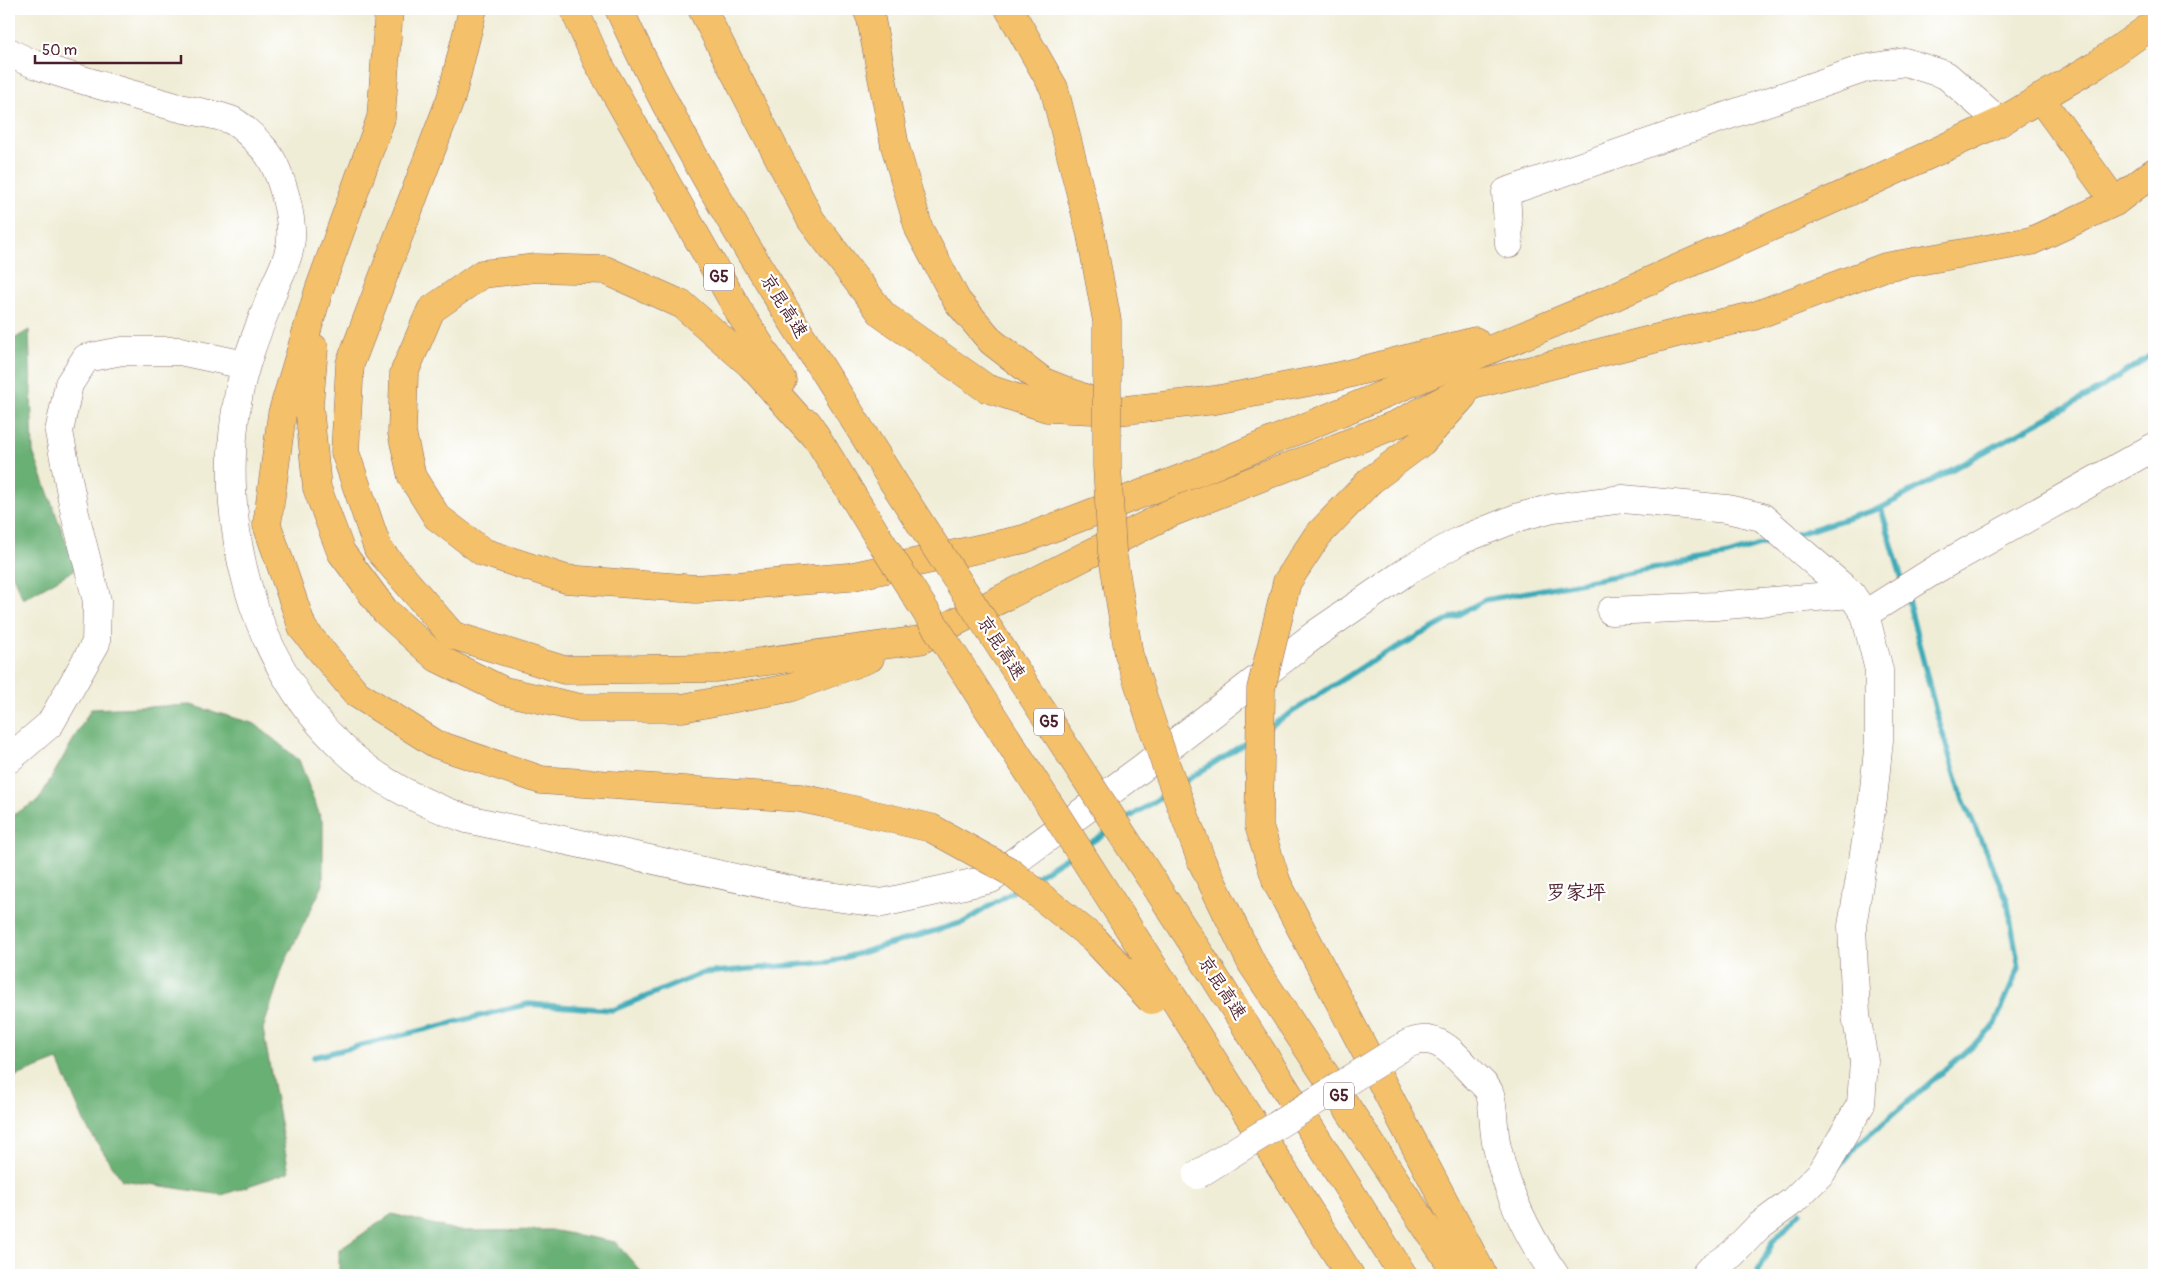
<svg xmlns="http://www.w3.org/2000/svg" width="2163" height="1284" viewBox="0 0 2163 1284" font-family="Pangolin,'LXGW WenKai TC',sans-serif">
	<style>
		.forest { fill: #69b075; stroke: #5a6850 }
		.lines { fill: none; stroke-linecap: round; stroke-linejoin: round }
		.stream { stroke: #3baab8; stroke-width: 5.5 }
		.minor-casing { stroke: #846767; stroke-width: 29 }
		.highway-casing { stroke: #846767; stroke-width: 29 }
		.minor { stroke: #fff; stroke-width: 28 }
		.highway { stroke: #f4c16a; stroke-width: 28 }
		.minor-bridge-casing { stroke: #846767; stroke-width: 29; stroke-linecap: butt }
		.highway-bridge-casing { stroke: #846767; stroke-width: 29; stroke-linecap: butt }
		.minor-bridge { stroke: #fff; stroke-width: 28 }
		.highway-bridge { stroke: #f4c16a; stroke-width: 28 }
		.labels { text-anchor: middle; dominant-baseline: central; stroke-width: 4.5; stroke-linejoin: round; paint-order: stroke }
		.shield { fill: #fff; stroke: #80626b; stroke-width: 1 }
		.shield-label { font-size: 16px; font-weight: bold; fill: #4a1f2b }
		.street-label { font-size: 18px; fill: #4a1f2b; stroke: #fff }
		.quarter-label { font-size: 20px; fill: #4a1f2b; stroke: #fff }
	</style>
	<rect width="100%" height="100%" fill="#fff"/>
	<filter id="ink" filterUnits="userSpaceOnUse"><feTurbulence type="fractalNoise" baseFrequency=".02" numOctaves="2"/><feDisplacementMap in="SourceGraphic" scale="10" xChannelSelector="R" yChannelSelector="G"/><feConvolveMatrix kernelMatrix="1 2 1 2 8 2 1 2 1" color-interpolation-filters="sRGB"/></filter>
	<filter id="wash" filterUnits="userSpaceOnUse"><feTurbulence type="fractalNoise" baseFrequency=".0096" numOctaves="4" result="noise"/><feDisplacementMap in="SourceGraphic" scale="20" xChannelSelector="R" yChannelSelector="G"/><feGaussianBlur stdDeviation="1.12" result="paint"/><feColorMatrix in="noise" values="0 0 0 0 0 0 0 0 0 0 0 0 0 0 0 0 0 1.4 0 .05"/><feComposite in="paint" operator="in"/></filter>
	<g filter="url(#wash)">
		<rect width="100%" height="100%" fill="#f0edd7"/>
		<!-- forest -->
		<g class="forest">
			<polygon points="29,330 33,452 76,569 23,599 9,567 9,342"/>
			<polygon points="191,705 255,724 299,760 323,824 323,885 284,964 263,1029 289,1172 222,1195 122,1180 86,1126 58,1060 9,1079 9,817 38,801 91,709"/>
			<polygon points="392,1214 459,1231 550,1230 615,1242 644,1275 339,1275 339,1250"/>
		</g>
		<g class="lines">
			<!-- stream -->
			<g class="stream">
				<polyline points="1881,508 1903,583"/>
				<polyline points="1794,535 1881,508 2096,391 2154,353"/>
				<polyline points="1269,727 1365,665 1485,600 1728,555 1776,540"/>
				<polyline points="1181,784 1253,738"/>
				<polyline points="1122,822 1169,792"/>
				<polyline points="1084,847 1110,830"/>
				<polyline points="1031,880 1072,854"/>
				<polyline points="314,1057 528,1004 613,1010 703,973 830,962 964,922 1019,888"/>
				<polyline points="1839,1167 1858,1145 1993,1028 2019,968 2007,900 1962,797 1936,712 1907,596"/>
				<polyline points="1756,1275 1774,1240 1800,1212"/>
			</g>
		</g>
	</g>
	<g filter="url(#ink)">
		<g class="lines">
			<defs>
				<g id="minor">
					<path d="M9,52c28,16 59,23 90,33 26,7 51,15 77,22 15,4 45,8 57,14 10,6 24,20 32,29 16,19 30,72 25,96 -2,14 -10,28 -15,40 -14,37 -30,73 -37,112 -22,121 13,264 105,350 35,34 78,55 124,71l337,74 78,10 109,-24 150,-110 176,-136 93,-64 49,-28 60,-24 34,-9 70,-9 104,10 35,8 89,77 14,20 14,56v70l-6,59 -21,127 4,89 8,46 -3,43 -39,68 -29,29 -34,25 -27,28 -24,17 -3,4"/>
					<polyline points="1509,244 1506,192 1863,69 1905,62 1946,75 2000,122"/>
					<polyline points="1611,611 1716,606 1851,594"/>
					<polyline points="1865,614 1938,568 2154,447"/>
					<polyline points="9,759 50,724 96,643 97,601 75,514 59,432 69,384 86,358 122,351 180,351 245,365"/>
					<path d="M1399,1049c33,-23 52,1 74,25 5,5 15,13 17,20 4,12 3,38 7,53 10,47 31,89 58,128"/>
				</g>
				<g id="highway">
					<polyline points="389,9 381,118 319,290 282,414 267,525 303,629 357,694 436,744 541,780 800,798 824,803"/>
					<polyline points="473,9 451,98 350,364 345,452 378,549 452,635 564,670 716,668 920,640 1168,514 1397,424 1473,385 1685,331 1754,316 1885,267 2031,241 2115,202 2154,172"/>
					<polyline points="574,9 596,59 741,315 782,380"/>
					<path d="M619,9c75,165 177,317 273,471"/>
					<polyline points="702,9 811,220 883,315 986,388 1047,408 1117,411 1215,400 1340,376 1475,341"/>
					<polyline points="867,9 871,19 895,146 919,229 957,301 992,342 1044,382 1097,403"/>
					<polyline points="1009,9 1054,88 1091,235"/>
					<polyline points="2040,98 2115,202"/>
					<polyline points="314,348 309,405 317,488 341,552 385,611 437,658 504,691 580,708 682,708 789,688 870,658"/>
					<polyline points="808,423 878,537"/>
					<polyline points="817,439 751,365 683,305 605,270 536,268 482,274 431,310 404,373 402,433 412,477 437,517 483,552 566,579 696,589 849,577 1024,539 1198,472 1573,315 1838,197 2000,122 2096,65 2154,24"/>
					<polyline points="1370,481 1422,442 1463,396"/>
					<polyline points="1277,883 1483,1275"/>
					<polyline points="1227,913 1252,964 1458,1275"/>
					<polyline points="1207,965 1403,1275"/>
					<polyline points="1176,1002 1350,1275"/>
				</g>
			</defs>
			<!-- minor casing -->
			<use href="#minor" class="minor-casing"/>
			<!-- highway casing -->
			<use href="#highway" class="highway-casing"/>
			<!-- minor -->
			<use href="#minor" class="minor"/>
			<!-- highway -->
			<use href="#highway" class="highway"/>
			<defs>
				<polyline id="minor-bridge" points="1197,1175 1399,1049"/>
				<g id="highway-bridge">
					<polyline points="1091,235 1107,321 1107,466 1112,551 1129,655 1164,760 1202,862 1227,913"/>
					<polyline points="892,480 1207,965"/>
					<polyline points="878,537 1176,1002"/>
					<polyline points="824,803 931,828 1009,871 1094,939 1151,1000"/>
					<polyline points="1277,883 1259,826 1261,689 1287,582 1317,536 1370,481"/>
				</g>
			</defs>
			<!-- minor-bridge casing -->
			<use href="#minor-bridge" class="minor-bridge-casing"/>
			<!-- highway-bridge casing -->
			<use href="#highway-bridge" class="highway-bridge-casing"/>
			<!-- minor-bridge -->
			<use href="#minor-bridge" class="minor-bridge"/>
			<!-- highway-bridge -->
			<use href="#highway-bridge" class="highway-bridge"/>
		</g>
	</g>
	<g class="labels">
		<!-- shield labels -->
		<g class="shield">
			<rect x="704" y="263.5" width="30" height="27" rx="4"/>
			<rect x="1034" y="708.5" width="30" height="27" rx="4"/>
			<rect x="1324" y="1082.5" width="30" height="27" rx="4"/>
		</g>
		<g class="shield-label">
			<text x="719" y="277">G5</text>
			<text x="1049" y="722">G5</text>
			<text x="1339" y="1096">G5</text>
		</g>
		<!-- street labels -->
		<g class="street-label">
			<text transform="translate(784 306) rotate(58)">京昆高速</text>
			<text transform="translate(1001 648) rotate(57)">京昆高速</text>
			<text transform="translate(1222 988) rotate(57)">京昆高速</text>
		</g>
		<!-- quarter labels -->
		<g class="quarter-label">
			<text x="1576" y="892">罗家坪</text>
		</g>
	</g>
	<!-- margin -->
	<rect width="2163" height="1284" fill="none" stroke="#fff" stroke-width="30"/>
	<!-- scale -->
	<path d="M35 55v8h146v-8" fill="none" stroke="#4a1f2b" stroke-width="2.5"/>
	<text x="42" y="55" font-size="15" fill="#4a1f2b" stroke="#ffffff" stroke-width="4" paint-order="stroke">50 m</text>
</svg>
